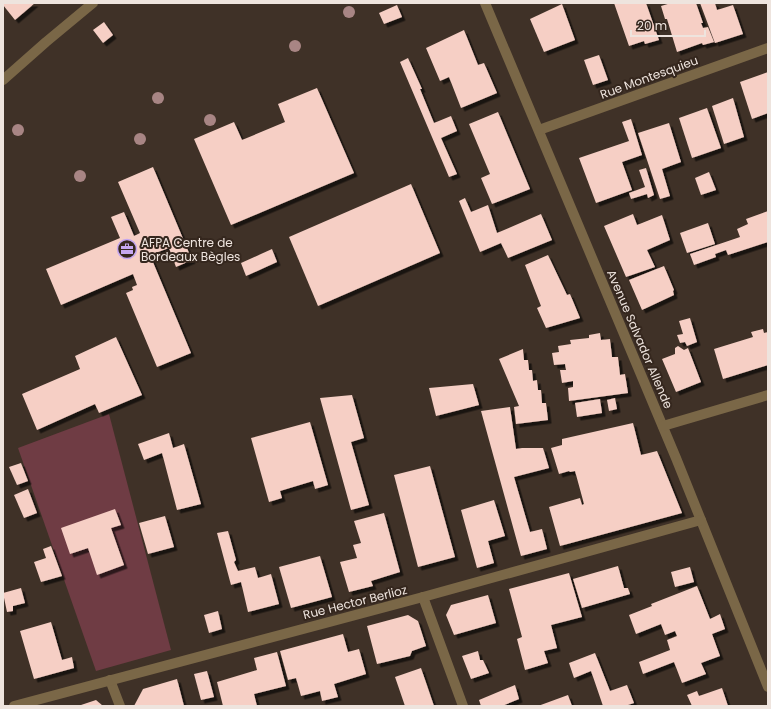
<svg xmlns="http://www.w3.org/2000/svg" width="771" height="709" viewBox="0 0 771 709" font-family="Poppins,sans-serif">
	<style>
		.green { fill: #6f3c44 }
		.building { fill: #f6cfc5; filter: url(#shadow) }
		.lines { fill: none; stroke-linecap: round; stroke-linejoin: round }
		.minor { stroke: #7a6747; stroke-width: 10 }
		.tertiary { stroke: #7a6747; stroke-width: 10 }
		.tree { fill: #a88584 }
		.labels { text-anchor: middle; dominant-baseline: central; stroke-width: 4; stroke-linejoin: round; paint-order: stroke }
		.street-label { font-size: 12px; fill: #eee4de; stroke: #35271e }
		.poi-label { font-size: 12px; fill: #eee4de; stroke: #35271e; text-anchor: start }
	</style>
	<defs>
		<filter id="shadow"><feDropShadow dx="3.5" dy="3.5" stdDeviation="0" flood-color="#0009"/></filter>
	</defs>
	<rect width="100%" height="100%" fill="#3f3127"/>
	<!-- green -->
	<polygon class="green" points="109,414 171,650 96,671 18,448"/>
	<!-- building -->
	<g class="building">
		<polygon points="3,3 35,3 15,20 3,5"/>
		<polygon points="614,3 646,3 659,40 645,44 644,41 629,46"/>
		<polygon points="671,3 696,3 703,23 701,23 703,28 708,27 714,42 703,45 702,43 677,52 667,19 665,19 661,6"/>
		<polygon points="700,3 715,3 717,10 733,5 743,34 715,43"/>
		<polygon points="562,4 575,40 544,52 530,19"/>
		<polygon points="397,5 402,17 384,24 379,13"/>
		<polygon points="104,22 113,35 103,43 93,30"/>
		<polygon points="464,30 478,65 484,63 497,93 461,108 449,77 440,81 426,48"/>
		<polygon points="599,55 608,80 593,85 584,60"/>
		<polygon points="408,58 422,89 420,89 434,123 451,116 457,131 441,138 457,174 449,177 400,62"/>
		<polygon points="768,72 768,113 752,119 740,82"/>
		<polygon points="317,88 354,173 231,225 194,139 234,122 242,140 285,122 278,104"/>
		<polygon points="733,98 744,137 724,144 712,106"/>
		<polygon points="707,108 721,148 692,158 679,118"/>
		<polygon points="498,112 530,189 492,204 481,178 490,174 469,124"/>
		<polygon points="631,119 642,155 622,162 632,190 596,203 579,158 629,141 622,122"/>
		<polygon points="669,123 681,162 662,169 670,196 660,199 638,133"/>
		<polygon points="153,167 192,260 176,267 169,248 150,255 191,353 157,367 126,293 133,290 132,287 137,285 133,274 61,305 46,269 120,238 111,217 124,212 134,236 140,233 118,182"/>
		<polygon points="646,168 654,195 648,198 647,194 631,199 629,193 645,187 639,170"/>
		<polygon points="709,172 716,190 701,195 695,178"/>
		<polygon points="411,184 440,253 318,306 289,237"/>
		<polygon points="465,198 471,212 488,205 497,233 541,214 552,240 508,258 501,243 480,252 459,201"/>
		<polygon points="768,211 768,242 728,255 726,250 715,254 716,257 694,265 690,254 740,237 737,229 748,224 746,219"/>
		<polygon points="633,214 637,225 662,215 670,240 647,250 655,267 626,277 604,226"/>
		<polygon points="708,223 715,244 687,253 680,233"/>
		<polygon points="272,249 277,262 246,276 241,263"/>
		<polygon points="548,255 567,295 570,294 580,318 546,328 537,308 541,306 525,265"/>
		<polygon points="664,266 674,290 673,291 674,295 642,310 629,280"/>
		<polygon points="690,318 697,342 687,346 685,342 680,343 677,335 683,334 679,321"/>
		<polygon points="763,329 764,333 768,332 768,365 723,379 714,349 753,337 751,332"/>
		<polygon points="600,333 601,340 610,339 612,357 618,357 620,375 625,374 628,393 569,401 568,388 573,387 573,381 562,383 560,370 566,370 565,364 554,365 552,353 559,352 558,346 571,344 570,340 589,338 589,335"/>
		<polygon points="116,337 142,395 99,413 95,404 37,430 22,394 80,369 75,356"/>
		<polygon points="678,346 684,350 688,348 701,382 676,392 662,359 675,354 675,348"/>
		<polygon points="523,349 524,360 528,360 529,370 532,370 533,381 537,380 538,390 541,390 542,403 546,403 548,420 516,424 514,407 519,406 499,359"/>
		<polygon points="473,384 479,405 436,416 429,388"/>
		<polygon points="352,395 364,438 351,442 369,505 351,510 320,398"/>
		<polygon points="615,398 617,409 609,411 607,400"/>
		<polygon points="600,399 602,413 577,417 575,403"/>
		<polygon points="510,407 516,449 522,448 543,448 549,468 514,477 530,532 542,529 547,549 521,556 481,411"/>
		<polygon points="310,422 328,485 315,489 313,481 280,491 282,498 269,502 251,438"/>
		<polygon points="633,423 641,455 657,451 682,513 560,546 549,507 580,498 582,505 584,504 575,471 570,472 569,471 559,474 551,448 562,445 562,439"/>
		<polygon points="169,433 173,448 184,444 201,504 177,510 162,453 144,460 138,444"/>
		<polygon points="21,463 28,481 17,485 9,467"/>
		<polygon points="430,466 455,557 418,567 394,475"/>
		<polygon points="28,489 37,513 24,518 14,495"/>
		<polygon points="494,500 505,536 488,541 494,563 477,568 461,510"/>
		<polygon points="115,509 121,525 111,528 124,565 97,575 88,548 70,554 61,528"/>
		<polygon points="384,513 400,572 371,581 373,586 349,592 340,562 357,558 353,545 361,543 354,521"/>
		<polygon points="165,516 174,547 148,554 139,523"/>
		<polygon points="228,531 236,560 234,562 238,571 255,567 258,578 271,574 279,604 248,612 241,582 231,585 217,533"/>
		<polygon points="51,546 62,576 41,582 34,562 46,558 43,549"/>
		<polygon points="320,556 332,597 291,608 279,567"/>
		<polygon points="618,566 624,588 628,588 630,594 582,608 573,579"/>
		<polygon points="690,567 694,582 675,587 671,572"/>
		<polygon points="569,573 582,617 551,625 557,648 544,651 548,663 525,670 517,639 522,637 509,589"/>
		<polygon points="697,586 710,619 720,614 725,629 712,634 720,656 701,663 706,674 682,683 674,662 643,674 639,662 670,650 667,640 677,636 675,631 665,635 661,624 636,634 629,615 652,606 651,604"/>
		<polygon points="21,588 25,603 13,606 13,611 7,612 3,593"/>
		<polygon points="488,595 496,623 454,635 446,615 451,605"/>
		<polygon points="218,611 222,629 209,633 204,615"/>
		<polygon points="408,615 418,621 426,646 412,651 410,656 377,664 367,626"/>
		<polygon points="51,622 62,660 72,657 74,668 34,679 20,631"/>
		<polygon points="343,634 348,652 359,649 366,674 334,684 338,697 322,701 320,691 301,696 296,678 288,680 280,651"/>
		<polygon points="478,651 480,660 483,660 489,673 471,679 462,656"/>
		<polygon points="277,652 286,686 254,694 257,706 223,706 217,682 257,670 254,658"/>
		<polygon points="595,653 610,691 627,685 634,703 625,706 603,706 591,671 574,678 569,663"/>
		<polygon points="421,668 434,706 405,706 395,677"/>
		<polygon points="207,671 214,697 201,700 194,674"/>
		<polygon points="177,679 184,706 134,706 143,689"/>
		<polygon points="515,685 519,699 502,706 481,706 479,700"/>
		<polygon points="722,688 728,706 692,706 687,695 697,691 699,696"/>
		<polygon points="568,695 572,706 538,706"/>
		<polygon points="96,700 103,706 78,706"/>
	</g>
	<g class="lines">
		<!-- minor -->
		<g class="minor">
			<polyline points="485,3 676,458 768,687"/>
			<polyline points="539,130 768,48"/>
			<polyline points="663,426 768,395"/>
			<polyline points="423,597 463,706"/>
			<polyline points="110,680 120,706"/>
			<polyline points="14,706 423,597 701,520"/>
		</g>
		<!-- tertiary -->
		<polyline class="tertiary" points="3,80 46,42 93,3"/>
	</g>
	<!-- trees -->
	<g class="tree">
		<circle cx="349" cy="12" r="6"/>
		<circle cx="295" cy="46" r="6"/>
		<circle cx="158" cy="98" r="6"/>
		<circle cx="210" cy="120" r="6"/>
		<circle cx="18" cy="130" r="6"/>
		<circle cx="140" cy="139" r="6"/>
		<circle cx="80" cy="176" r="6"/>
	</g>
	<!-- icons -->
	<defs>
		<symbol id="office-ring" viewBox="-11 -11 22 22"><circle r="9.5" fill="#35271e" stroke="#c5a7f1" stroke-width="1.5"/><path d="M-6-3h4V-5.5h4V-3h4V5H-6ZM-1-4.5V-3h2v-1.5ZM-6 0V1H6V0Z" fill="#c5a7f1"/></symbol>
	</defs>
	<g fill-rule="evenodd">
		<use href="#office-ring" x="116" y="238" width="22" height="22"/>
	</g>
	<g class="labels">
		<!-- street labels -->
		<g class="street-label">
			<text transform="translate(649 77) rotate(-20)">Rue Montesquieu</text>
			<text transform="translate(640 339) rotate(67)">Avenue Salvador Allende</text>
			<text transform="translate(355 602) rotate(-14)">Rue Hector Berlioz</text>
		</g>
		<!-- poi labels -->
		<g class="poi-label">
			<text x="141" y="242">AFPA Centre de<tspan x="141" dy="14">Bordeaux Bègles</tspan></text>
		</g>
	</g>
	<!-- border -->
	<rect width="771" height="709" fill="none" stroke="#eee4de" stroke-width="8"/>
	<!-- scale -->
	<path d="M631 30v6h74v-6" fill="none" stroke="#eee4de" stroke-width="2"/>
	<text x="637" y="30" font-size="12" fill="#eee4de" stroke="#35271e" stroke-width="3" paint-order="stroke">20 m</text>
</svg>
